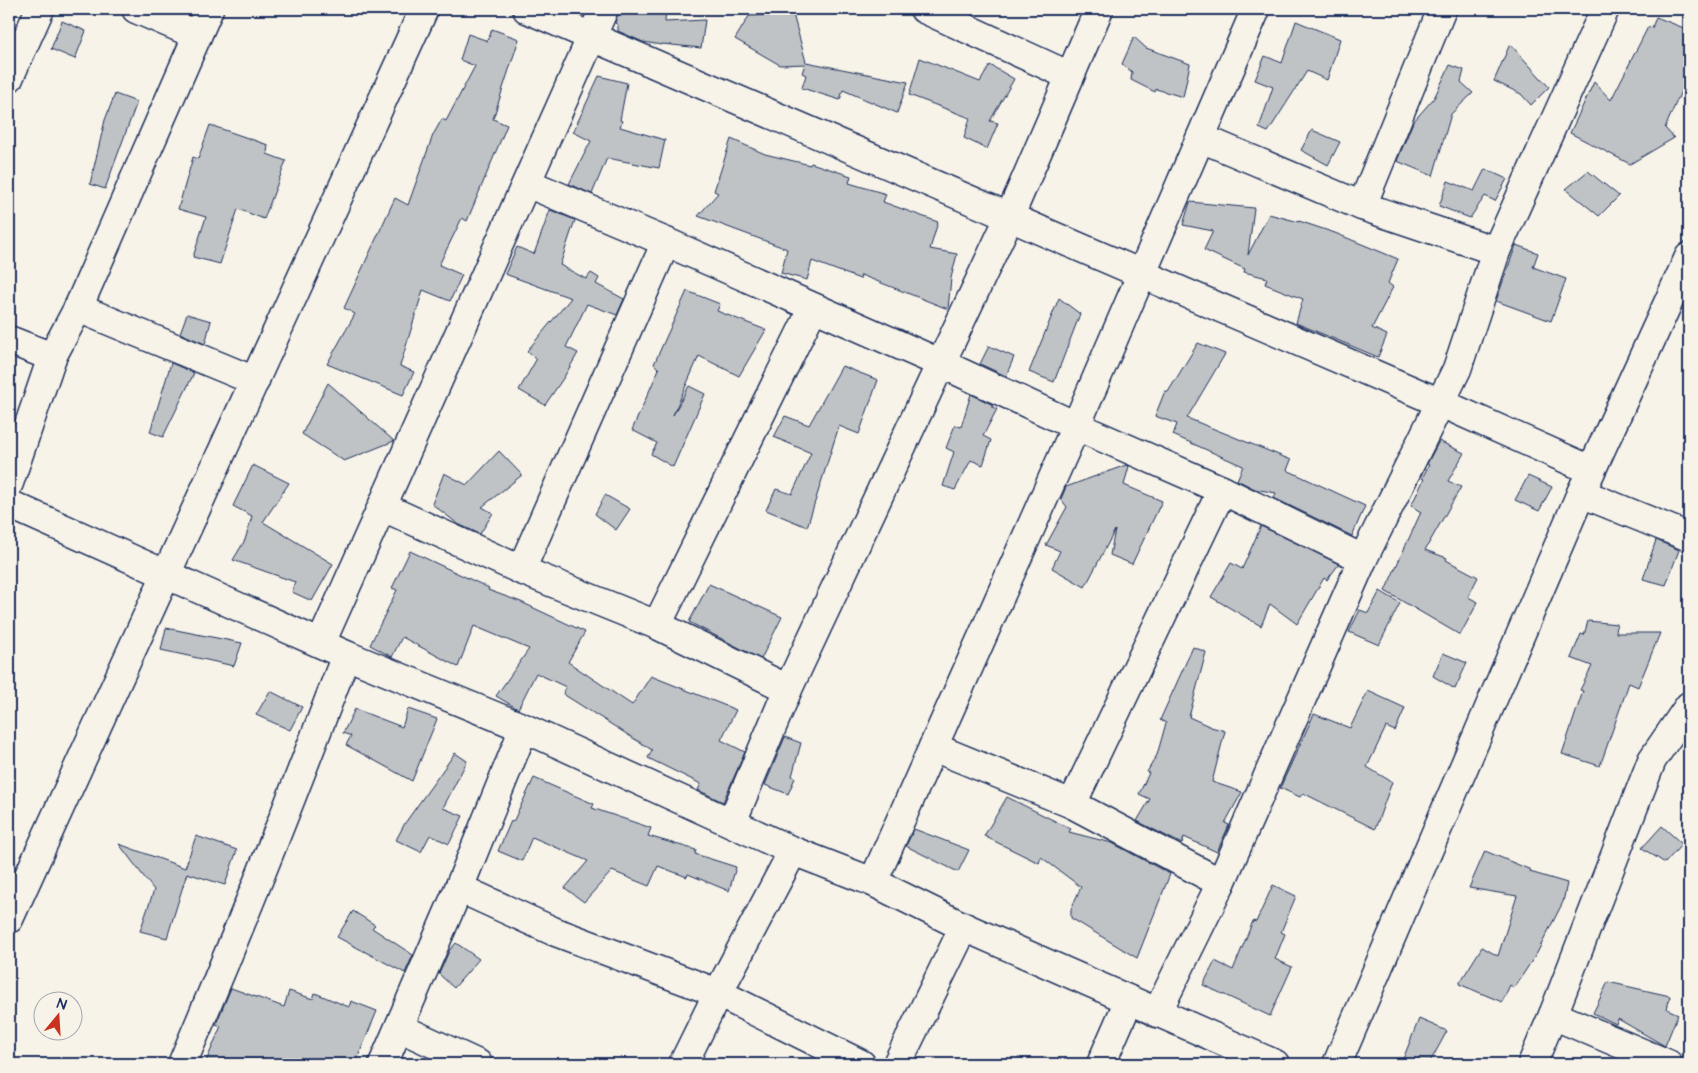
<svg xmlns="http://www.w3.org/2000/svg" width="1698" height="1073" viewBox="0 0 1698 1073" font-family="'Architects Daughter',sans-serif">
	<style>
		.building { fill: #c0c3c5; stroke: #1b2f5e }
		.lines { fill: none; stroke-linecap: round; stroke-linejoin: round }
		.minor-casing { stroke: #1b2f5e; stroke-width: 31 }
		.minor { stroke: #f7f3e8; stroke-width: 28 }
	</style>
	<rect width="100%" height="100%" fill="#f7f3e8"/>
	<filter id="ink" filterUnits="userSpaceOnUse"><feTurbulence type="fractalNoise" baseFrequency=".02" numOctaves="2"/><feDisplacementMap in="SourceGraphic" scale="10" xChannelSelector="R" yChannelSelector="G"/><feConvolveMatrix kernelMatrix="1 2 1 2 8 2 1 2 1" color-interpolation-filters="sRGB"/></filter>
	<g filter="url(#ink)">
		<!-- building -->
		<g class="building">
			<polygon points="619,9 666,9 665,22 705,20 701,48 662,44 662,45 643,42 618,31 618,25 615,23"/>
			<polygon points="793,14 806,62 908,82 897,113 843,90 840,100 802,88 806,75 802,73 805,64 780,65 735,39 749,16"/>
			<polygon points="1656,17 1689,30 1689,73 1665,128 1674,138 1630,164 1570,133 1594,82 1611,100 1648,27 1652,28"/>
			<polygon points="62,21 86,31 75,59 51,49"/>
			<polygon points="1296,21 1340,39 1327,80 1307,71 1268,132 1259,128 1273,87 1255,80 1265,56 1282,63"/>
			<polygon points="492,29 519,39 493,119 507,125 467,221 462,218 439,265 462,275 450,301 423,290 400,366 414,372 403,395 327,364 355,314 344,308 395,198 408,205 433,135 442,119 446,121 475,66 460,60 468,34 488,41"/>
			<polygon points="1134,37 1146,48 1190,64 1183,97 1156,89 1155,92 1131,80 1132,72 1122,64"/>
			<polygon points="1510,44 1549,87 1531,105 1521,94 1494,81"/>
			<polygon points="920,58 980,82 990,65 1014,79 990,121 998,123 987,149 964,138 970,118 909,95"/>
			<polygon points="1450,65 1464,70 1461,82 1473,93 1451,114 1433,176 1397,161 1413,122 1434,98"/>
			<polygon points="599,76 627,83 620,120 622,121 620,127 665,140 659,168 607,158 592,194 569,184 591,141 573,132"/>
			<polygon points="115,94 137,102 105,189 90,184 105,120"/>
			<polygon points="210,125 268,145 267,154 286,161 264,219 238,209 220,264 193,257 206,217 178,209 193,157 198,159"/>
			<polygon points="1312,130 1340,142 1328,165 1301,150"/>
			<polygon points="731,139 765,154 810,165 811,163 851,176 849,183 886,194 883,202 938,222 930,249 957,254 951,278 948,309 861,275 860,279 812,261 807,280 781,273 787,249 698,216 718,193 714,191"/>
			<polygon points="1485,169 1507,179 1495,201 1485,196 1470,218 1439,206 1448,181 1474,191"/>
			<polygon points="1588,171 1619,196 1599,216 1566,189"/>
			<polygon points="1190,202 1254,208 1248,255 1269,214 1299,222 1299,221 1335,233 1398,259 1388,283 1393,287 1372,328 1387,335 1378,357 1296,323 1303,299 1265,284 1267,278 1244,272 1245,269 1204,250 1213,231 1183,225"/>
			<polygon points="550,210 575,220 560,265 586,279 591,273 599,278 596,284 624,299 617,315 587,304 566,347 578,353 564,377 545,405 519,390 536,360 527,351 571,298 505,274 517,247 534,254"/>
			<polygon points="1516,245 1538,253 1533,267 1566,279 1551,321 1496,301"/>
			<polygon points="687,291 720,304 717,311 766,330 739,376 699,356 673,415 689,386 705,394 673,467 651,454 657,443 632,430 659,369 654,364"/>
			<polygon points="1059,298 1080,314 1054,382 1029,372"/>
			<polygon points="187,314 211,321 205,344 180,333"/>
			<polygon points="1198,343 1225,354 1187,418 1291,460 1287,470 1365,506 1352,536 1274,498 1276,493 1255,489 1237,480 1243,466 1173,435 1177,424 1155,416 1165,391 1168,392"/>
			<polygon points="989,346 1014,357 1006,376 980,364"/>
			<polygon points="171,363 194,373 163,437 150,432"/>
			<polygon points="842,366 878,380 859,434 839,426 807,527 766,510 776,489 792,494 811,453 774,437 785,416 809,425"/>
			<polygon points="328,383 394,441 344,461 302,434"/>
			<polygon points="971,394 993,405 992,407 997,409 983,436 991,440 983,465 971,460 955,490 943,486 954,452 946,448 955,425 961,427"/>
			<polygon points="1439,441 1464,453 1448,481 1461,487 1425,550 1447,558 1446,560 1478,577 1468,597 1478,602 1460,635 1385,591 1421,512 1411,506 1424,479 1422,478 1429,465 1427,464"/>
			<polygon points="499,451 522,475 482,507 493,513 480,534 458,524 432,504 444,473 467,485"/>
			<polygon points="253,465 289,483 263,522 333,564 312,601 292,592 295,582 233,560 245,540 252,516 233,506"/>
			<polygon points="1126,465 1129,466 1124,485 1162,501 1132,564 1110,555 1115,530 1085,587 1052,568 1060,551 1046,545 1067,507 1061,499 1066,487"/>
			<polygon points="1528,476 1552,487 1539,511 1515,500"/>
			<polygon points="605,495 630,509 616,530 595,514"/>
			<polygon points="1261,526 1339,564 1327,580 1324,578 1297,624 1270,604 1261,626 1211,597 1231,563 1242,569"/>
			<polygon points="1656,540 1679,550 1666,585 1643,579"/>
			<polygon points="410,551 489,588 488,590 521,602 585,632 568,662 632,705 651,676 736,710 721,740 745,752 723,802 698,790 701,784 648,758 652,750 563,694 566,687 536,673 518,709 496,696 529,649 474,626 458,667 402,637 392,657 370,645 397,590 392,588"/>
			<polygon points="709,584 782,617 761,659 689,622"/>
			<polygon points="1380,591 1400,603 1379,645 1349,632 1360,610 1368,613"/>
			<polygon points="1588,621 1617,624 1616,633 1660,633 1638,687 1629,683 1600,766 1562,754 1583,691 1580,690 1592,666 1571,658 1581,634 1584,635"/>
			<polygon points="166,628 242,643 234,666 161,650"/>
			<polygon points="1193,647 1206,652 1189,717 1211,727 1225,731 1212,782 1242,792 1225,823 1229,825 1217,852 1184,837 1182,844 1137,821 1150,799 1139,794 1149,773 1147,772 1157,755 1166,723 1160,720"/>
			<polygon points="1443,653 1467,663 1455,689 1433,676"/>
			<polygon points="270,691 302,707 290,730 256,715"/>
			<polygon points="1368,691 1405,708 1395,731 1386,727 1367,767 1392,782 1375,829 1303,793 1300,797 1280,788 1314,714 1350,728"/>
			<polygon points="355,709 402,727 408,709 437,719 412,781 346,745 351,736 343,733"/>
			<polygon points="785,737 801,743 792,776 795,778 788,794 765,785"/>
			<polygon points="455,753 467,761 443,808 463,816 449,844 430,835 421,852 396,840 405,823"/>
			<polygon points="534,778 594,804 592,808 651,828 648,836 696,850 695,854 736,867 729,891 688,874 687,877 658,866 649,886 612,871 584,902 565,888 588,861 532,837 522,861 498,851 511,821 513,822"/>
			<polygon points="1007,797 1071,829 1069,832 1112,843 1170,874 1137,958 1071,918 1071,909 1081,887 1041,857 1039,863 984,836"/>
			<polygon points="1662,826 1682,844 1665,863 1642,848"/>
			<polygon points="914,829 969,850 958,872 906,846"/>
			<polygon points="196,836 237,850 225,885 187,873 167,938 140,931 154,890 119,844 185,868"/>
			<polygon points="1485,851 1531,870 1530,872 1567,883 1563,902 1537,953 1514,988 1510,985 1502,1002 1459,984 1482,947 1498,956 1517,896 1469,888"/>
			<polygon points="1273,885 1296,896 1281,932 1285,934 1275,959 1292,967 1270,1016 1203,985 1215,961 1233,970 1253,921 1256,922"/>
			<polygon points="353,911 375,925 372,928 413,955 405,973 337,937"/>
			<polygon points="456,943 479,959 454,988 439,974 449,951"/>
			<polygon points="1608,982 1670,996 1667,1009 1678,1014 1665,1046 1618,1019 1616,1024 1593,1013"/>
			<polygon points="231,988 284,1007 289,991 313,999 315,993 349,1007 351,1001 377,1011 355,1064 205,1064 221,1026 216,1024"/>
			<polygon points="1419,1019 1447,1031 1429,1064 1401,1064"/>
		</g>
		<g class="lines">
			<defs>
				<g id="minor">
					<polyline points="136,9 197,35"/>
					<polyline points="527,9 1441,403 1591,470"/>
					<polyline points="924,9 1070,76"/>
					<polyline points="9,78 40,9"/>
					<polyline points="1201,138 1362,206 1496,251"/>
					<polyline points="527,183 666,242 940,363 1076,426 1222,490 1363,559"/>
					<polyline points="1362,206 1442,9"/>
					<polyline points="78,308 255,381"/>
					<polyline points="9,340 52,357"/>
					<polyline points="9,483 52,357 78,308 209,9"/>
					<polyline points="1581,493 1689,537"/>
					<polyline points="9,504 346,655 524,728 793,851 873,882 964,927 1275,1064"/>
					<polyline points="383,507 521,570 657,625 788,689"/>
					<polyline points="521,570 666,242"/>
					<polyline points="657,625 813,308"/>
					<polyline points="321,643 604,9"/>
					<polyline points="933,747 1072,804 1221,883"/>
					<polyline points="1072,804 1222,490"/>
					<polyline points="732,822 788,689 1009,218 1099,9"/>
					<polyline points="873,882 1076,426 1256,9"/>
					<polyline points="459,888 553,931 718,993 861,1064"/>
					<polyline points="9,919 424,9"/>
					<polyline points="1157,1013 1221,883 1363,559 1457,369 1496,251 1605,9"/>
					<polyline points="1553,1015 1668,1064"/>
					<polyline points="400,1028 478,1064"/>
					<path d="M182,1064c58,-135 112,-271 164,-409"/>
					<polyline points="383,1064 459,888 524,728"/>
					<polyline points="683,1064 718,993 793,851"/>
					<polyline points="897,1064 964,927"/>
					<polyline points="1101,1064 1129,1000"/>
					<polyline points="1337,1064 1581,493 1689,257"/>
					<polyline points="1532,1064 1553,1015 1652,760 1689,706"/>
				</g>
			</defs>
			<!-- minor casing -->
			<use href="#minor" class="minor-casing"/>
			<!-- minor -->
			<use href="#minor" class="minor"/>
		</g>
	</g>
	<!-- margin -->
	<rect width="1698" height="1073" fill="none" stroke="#f7f3e8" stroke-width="30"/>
	<rect x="15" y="15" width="1668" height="1043" fill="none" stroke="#1b2f5e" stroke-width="2" filter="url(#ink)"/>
	<!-- north arrow -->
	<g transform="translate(58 1016) rotate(18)"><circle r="24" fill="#f7f3e8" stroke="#9fa5b1"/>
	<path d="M0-4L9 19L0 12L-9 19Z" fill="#c8321e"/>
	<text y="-8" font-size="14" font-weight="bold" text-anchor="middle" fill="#1b2f5e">N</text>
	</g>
</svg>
